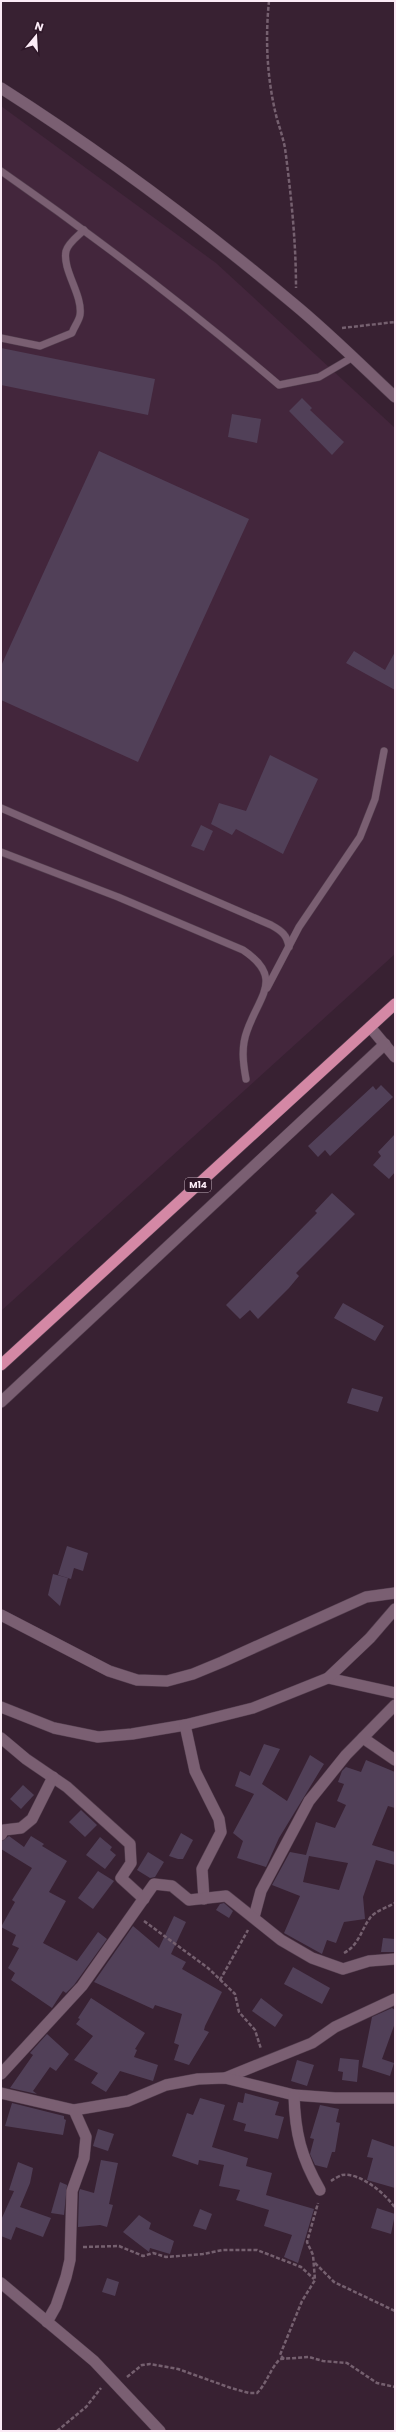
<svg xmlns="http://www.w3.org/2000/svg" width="396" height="2432" viewBox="0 0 396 2432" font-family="Poppins,sans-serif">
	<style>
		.built { fill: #43263c }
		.building { fill: #514058; fill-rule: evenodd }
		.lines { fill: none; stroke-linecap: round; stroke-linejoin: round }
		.service-casing { stroke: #543f4f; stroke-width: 8 }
		.minor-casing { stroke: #543f4f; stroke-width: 12 }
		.tertiary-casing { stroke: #543f4f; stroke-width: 12 }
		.trunk-casing { stroke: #543f4f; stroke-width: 12 }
		.path { stroke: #75606f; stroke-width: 2.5; stroke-dasharray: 4 2; stroke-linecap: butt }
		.service { stroke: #7a5f72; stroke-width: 7 }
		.minor { stroke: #7a5f72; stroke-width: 11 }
		.tertiary { stroke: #7a5f72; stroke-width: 11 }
		.trunk { stroke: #d488a5; stroke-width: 11 }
		.labels { text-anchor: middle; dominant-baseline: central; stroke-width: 3; stroke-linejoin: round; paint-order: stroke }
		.shield { fill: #2e1728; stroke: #beabb8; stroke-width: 1 }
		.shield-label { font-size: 9px; font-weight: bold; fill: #fbebf6 }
	</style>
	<rect width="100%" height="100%" fill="#382132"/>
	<!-- built -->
	<polygon class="built" points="1,106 216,263 395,428 395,954 1,1311"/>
	<!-- building -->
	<g class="building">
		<polygon points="1,348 155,379 148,415 1,385"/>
		<polygon points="302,398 312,408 310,410 344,442 332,455 289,411"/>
		<polygon points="232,414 261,419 257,443 228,437"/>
		<polygon points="99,451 249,519 138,762 1,700 1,666"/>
		<polygon points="354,651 385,670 395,652 395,690 346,663"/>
		<polygon points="270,755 318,779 283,854 236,829 232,835 211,824 219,803 246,811"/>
		<polygon points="201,825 213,831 204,851 191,846"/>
		<polygon points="381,1085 393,1097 330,1156 325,1150 318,1157 308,1146 373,1086 376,1090"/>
		<polygon points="395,1134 395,1172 389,1179 373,1165 381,1156 378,1152"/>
		<polygon points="332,1193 355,1214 296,1273 299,1276 289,1288 258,1319 250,1310 240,1319 226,1305 317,1213 315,1211"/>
		<polygon points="343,1303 384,1326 375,1341 334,1318"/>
		<polygon points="352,1388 383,1397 378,1412 347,1403"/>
		<polygon points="67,1546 88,1553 83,1571 74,1568 71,1579 58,1575"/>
		<polygon points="53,1574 68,1578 60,1606 48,1595"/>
		<polygon points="264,1744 280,1749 262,1784 287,1801 310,1755 324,1764 279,1838 266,1867 237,1858 243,1841 233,1833 254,1794 235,1786 240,1771 250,1776"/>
		<path d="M366,1760l29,12v36l-7,-2 -16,39 23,7v13l-19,-5 -13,37 2,22 -21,3 -8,21 -9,-3 -5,14 -38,-21 16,-37 -28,-11 18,-33 16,3 10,-33 19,6 11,-23 -9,-4 7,-17 -6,-2 4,-11 4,-4 15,5zM309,1856l39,7 -9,27 -36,-8z"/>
		<polygon points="23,1785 34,1795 21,1809 10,1799"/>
		<polygon points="81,1810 97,1825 85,1837 69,1822"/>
		<polygon points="181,1833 193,1840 183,1859 178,1859 169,1856"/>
		<polygon points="31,1836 44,1844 42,1846 67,1861 49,1892 66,1901 43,1943 77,1961 98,1932 107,1939 74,1985 66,1993 63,1991 52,2008 11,1980 15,1973 8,1968 19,1948 12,1945 16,1935 1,1927 15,1902 12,1900 32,1868 1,1849 1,1842 9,1836 24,1847"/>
		<polygon points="100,1837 112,1847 110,1850 116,1855 105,1869 86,1855"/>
		<polygon points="148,1852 164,1862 155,1877 150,1878 137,1870"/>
		<polygon points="98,1871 114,1881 93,1909 78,1898"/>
		<polygon points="224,1903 233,1911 229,1918 216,1910 220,1904"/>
		<polygon points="174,1916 186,1922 171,1954 186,1962 182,1969 222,1992 205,2026 204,2030 209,2032 189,2065 174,2060 179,2045 174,2043 182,2014 155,2005 153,2009 94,1982 133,1926 159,1948"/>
		<polygon points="383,1938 395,1939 395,1952 381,1952"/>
		<polygon points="293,1967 330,1988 322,2004 284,1984"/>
		<polygon points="91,1998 145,2033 135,2049 137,2050 134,2057 158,2065 153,2081 120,2071 106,2092 91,2083 98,2073 74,2060 93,2036 76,2024 80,2019 78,2018"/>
		<polygon points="261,1998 283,2015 275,2027 252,2011"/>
		<polygon points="392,2008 395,2010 395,2023 382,2059 394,2063 390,2076 362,2067 372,2017"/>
		<polygon points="47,2034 69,2054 56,2071 50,2067 33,2091 37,2094 10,2088 33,2055 30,2053"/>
		<polygon points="340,2058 359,2060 357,2082 342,2080 343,2072 338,2071"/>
		<polygon points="297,2060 314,2065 307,2086 291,2081"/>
		<polygon points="245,2093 279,2102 275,2115 284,2117 278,2139 244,2131 246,2124 233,2120 238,2102 243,2103"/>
		<polygon points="200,2098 225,2105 212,2147 248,2158 246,2166 272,2173 266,2195 314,2209 298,2263 284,2257 292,2235 264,2226 269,2210 236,2200 240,2190 219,2186 224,2165 199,2160 198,2165 172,2156 187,2113 193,2115"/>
		<polygon points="12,2103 64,2116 64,2119 66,2120 63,2135 5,2126"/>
		<polygon points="320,2105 339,2109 336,2122 340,2123 335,2152 332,2152 327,2168 315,2165 310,2154 314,2139 310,2138"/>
		<polygon points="98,2129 114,2134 108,2151 93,2146"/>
		<polygon points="372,2139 395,2147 395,2188 367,2180 373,2158 367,2157"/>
		<polygon points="101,2160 118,2163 109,2204 113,2205 107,2227 100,2225 78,2227 79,2192 80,2189 94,2193"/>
		<polygon points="18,2162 33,2168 30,2183 20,2207 51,2218 43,2237 16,2227 11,2240 1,2236 1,2220 14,2191 9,2190"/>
		<polygon points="60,2182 67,2185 64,2215 51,2213"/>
		<polygon points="377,2208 395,2214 391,2234 371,2228"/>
		<polygon points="200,2209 212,2214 206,2230 193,2226"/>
		<polygon points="139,2215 151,2223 149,2229 174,2241 170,2254 150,2248 149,2252 123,2232"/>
		<polygon points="107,2278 119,2282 115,2296 102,2292"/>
	</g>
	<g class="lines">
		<defs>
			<g id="service">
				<path d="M1,171c96,67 189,138 278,214l40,-8 34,-20"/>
				<path d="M1,338l39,8 32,-13c2,-6 7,-12 8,-18 3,-20 -18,-45 -14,-64 2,-8 12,-15 18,-21"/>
				<path d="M1,808l270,117c11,6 16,10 18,22"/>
				<path d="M1,852l117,45 125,53c42,28 16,46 4,81 -6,16 -4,32 -1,48"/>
				<polyline points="267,988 299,927 360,837 375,799 384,751"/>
			</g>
			<g id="minor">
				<polyline points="370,1027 395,1057"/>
				<polyline points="1,1402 385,1044"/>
				<polyline points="1,1615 109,1671 137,1680 167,1681 193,1674 222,1662 366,1597 395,1593"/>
				<polyline points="328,1678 395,1693"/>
				<polyline points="1,1707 54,1728 98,1737 132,1734 185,1725 253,1708 328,1678 370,1638 395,1609"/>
				<polyline points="185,1725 195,1771 219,1819 221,1832 202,1869 204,1899"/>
				<polyline points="1,1738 26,1759 67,1787 130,1844 131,1863 121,1878 144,1899"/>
				<polyline points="363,1738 395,1760"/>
				<polyline points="1,1835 4,1830 21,1828 32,1819 53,1777"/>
				<polyline points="254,1917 261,1891 309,1801 346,1755 395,1705"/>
				<polyline points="1,2074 82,1986 154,1884 172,1886 189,1900 226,1896 281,1940 312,1958 343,1969 369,1961 395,1959"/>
				<polyline points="225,2078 312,2043 335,2027 395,1999"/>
				<polyline points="1,2093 74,2110 128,2101 166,2085 198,2079 225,2078 294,2095 335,2098 395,2098"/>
				<path d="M294,2095c1,38 7,62 26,95"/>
				<polyline points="47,2322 56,2306 66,2277 70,2260 72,2191 84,2158 86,2137 74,2110"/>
			</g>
			<g id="tertiary">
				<path d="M1,88c102,65 201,139 294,217 35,29 67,61 100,92"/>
				<polyline points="1,2283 94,2361 160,2431"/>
			</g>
			<polyline id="trunk" points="1,1365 395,1004"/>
		</defs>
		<!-- service casing -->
		<use href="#service" class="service-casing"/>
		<!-- minor casing -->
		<use href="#minor" class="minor-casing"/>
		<!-- tertiary casing -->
		<use href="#tertiary" class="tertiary-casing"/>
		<!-- trunk casing -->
		<use href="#trunk" class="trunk-casing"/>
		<!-- path -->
		<g class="path">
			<path d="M269,1c-4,39 -2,79 8,118 3,10 6,19 8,29 6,46 11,93 11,140"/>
			<polyline points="342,328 395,322"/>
			<polyline points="144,1921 208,1968 235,1994 239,2012 255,2030 261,2049"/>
			<path d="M344,1953c15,-8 17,-23 26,-35 5,-7 18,-11 25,-15"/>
			<polyline points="220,1980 248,1930"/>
			<path d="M331,2181c3,-2 8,-5 11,-6 18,-3 45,20 53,33"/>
			<polyline points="83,2247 119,2246 143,2256 153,2253 166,2257 203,2254 223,2250 257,2250 301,2267 314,2279"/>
			<polyline points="315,2263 334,2282 395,2311"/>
			<polyline points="284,2359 280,2355 302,2301 315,2280 313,2255 307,2242 318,2203"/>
			<path d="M127,2377l15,-12 8,-1 28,5 53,19 18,5h8c10,-10 13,-24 23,-34l29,-2 14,4 24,2 30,20 18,4"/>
			<polyline points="57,2431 86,2407 101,2388"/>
		</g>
		<!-- service -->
		<use href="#service" class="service"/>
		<!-- minor -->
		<use href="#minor" class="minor"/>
		<!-- tertiary -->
		<use href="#tertiary" class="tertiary"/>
		<!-- trunk -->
		<use href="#trunk" class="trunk"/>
	</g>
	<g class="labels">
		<!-- shield labels -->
		<rect class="shield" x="185" y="1178" width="26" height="14" rx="3"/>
		<g class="shield-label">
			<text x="198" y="1185">M14</text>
		</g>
	</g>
	<!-- border -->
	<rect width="396" height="2432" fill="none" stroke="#fbebf6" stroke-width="4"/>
	<!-- north arrow -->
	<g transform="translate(36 36) rotate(18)" stroke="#2e1728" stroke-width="3" paint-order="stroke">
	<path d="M0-3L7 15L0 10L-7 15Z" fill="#fbebf6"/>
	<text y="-6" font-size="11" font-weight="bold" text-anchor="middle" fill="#fbebf6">N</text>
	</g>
</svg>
